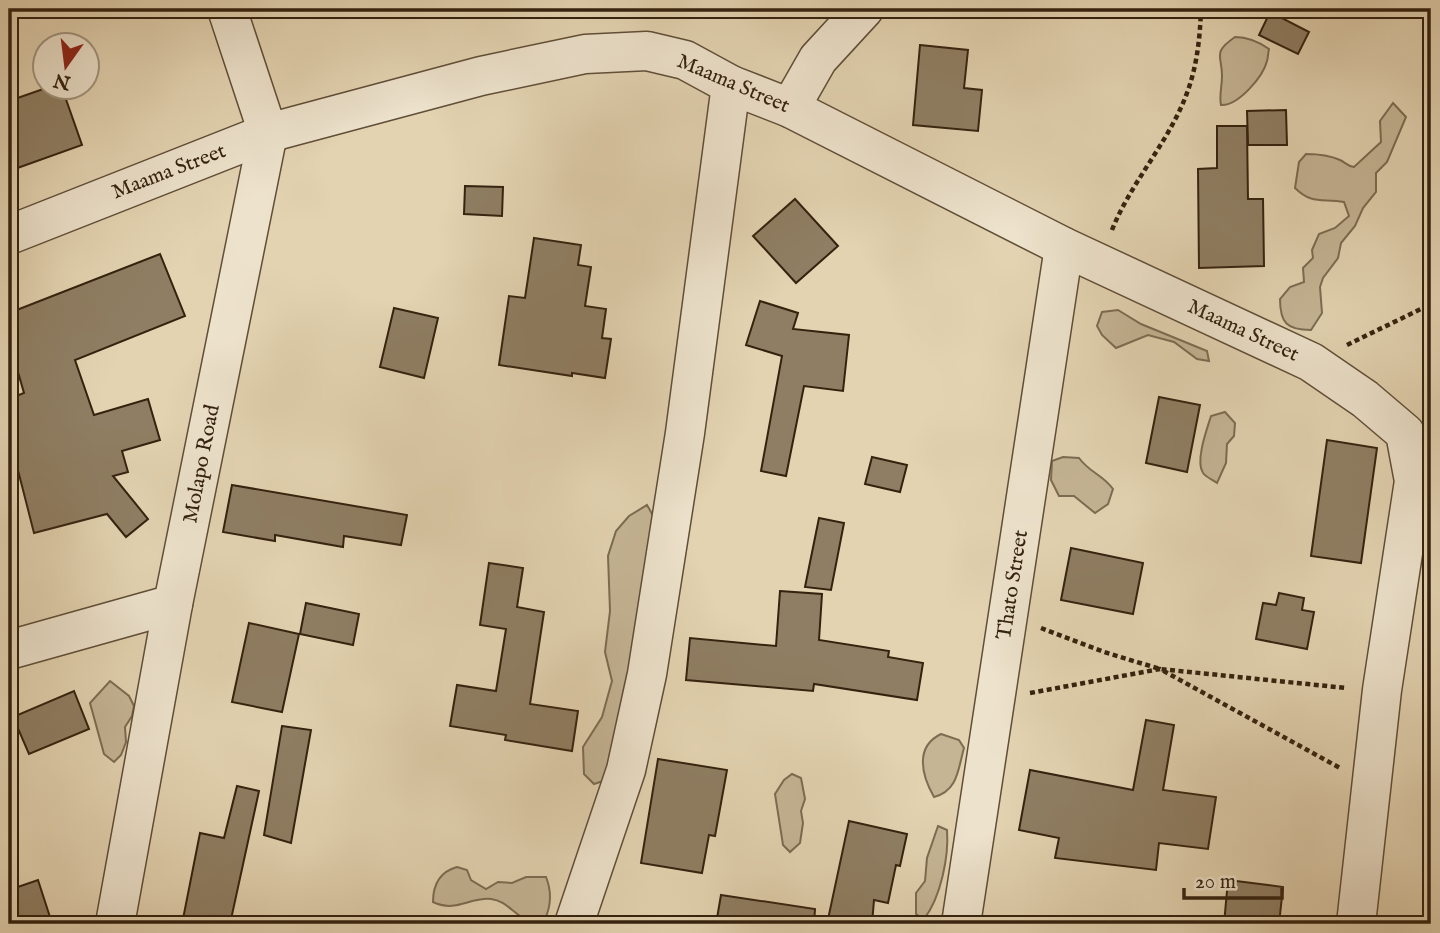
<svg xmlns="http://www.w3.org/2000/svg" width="1440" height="933" viewBox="0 0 1440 933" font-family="'IM FELL English',serif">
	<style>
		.green { fill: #c5b595; stroke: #7c6c52; stroke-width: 2 }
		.building { fill: #8f7e63; stroke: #34220f; stroke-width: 2 }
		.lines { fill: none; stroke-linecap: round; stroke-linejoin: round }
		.minor-casing { stroke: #604e38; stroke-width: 41 }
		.path { stroke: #34220f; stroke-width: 4.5; stroke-dasharray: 5 3.5; stroke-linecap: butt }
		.minor { stroke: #ede2cc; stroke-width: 38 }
		.labels { text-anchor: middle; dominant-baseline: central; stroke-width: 5; stroke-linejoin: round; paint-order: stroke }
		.street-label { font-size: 21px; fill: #34220f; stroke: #ede2cc }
	</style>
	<rect width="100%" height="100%" fill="#e3d3b1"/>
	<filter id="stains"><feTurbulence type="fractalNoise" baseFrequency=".00286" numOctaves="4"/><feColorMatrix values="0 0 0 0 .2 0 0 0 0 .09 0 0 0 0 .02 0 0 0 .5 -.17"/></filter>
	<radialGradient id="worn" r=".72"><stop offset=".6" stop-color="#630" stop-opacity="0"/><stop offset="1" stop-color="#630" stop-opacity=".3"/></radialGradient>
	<!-- green -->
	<g class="green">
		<path d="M1235,37c13,0 24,5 34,12 -1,4 -1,9 -2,12 -4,16 -29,45 -46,44 -2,-10 1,-18 1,-29 0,-21 -10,-23 13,-39z"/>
		<path d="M1393,103l13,14 -19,45 -11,11v19l-13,16 -8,18 -14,17 -3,15 -15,20 -3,9 2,26 -11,17c-24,0 -31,-7 -31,-31l10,-12 14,-5 -1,-14 10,-10 -1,-8 7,-16 16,-6 14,-12 -5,-14c-21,-4 -32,3 -49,-14l4,-26 7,-8c11,0 23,1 34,6 6,3 7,6 14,7l27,-25 -1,-21z"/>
		<polygon points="1118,310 1141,324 1207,351 1209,361 1197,359 1174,342 1148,335 1116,348 1102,335 1097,326 1102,312"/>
		<path d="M1225,412l10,11 -1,13 -7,8 -1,19 -9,20c-4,-3 -11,-6 -14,-10 -8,-12 4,-44 8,-57z"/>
		<path d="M1063,457l16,1c11,15 23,16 34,31l-5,15 -13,9 -21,-17h-15l-8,-16 1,-19z"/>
		<polygon points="647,505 655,519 651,584 609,779 594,784 584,774 583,747 602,717 612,681 605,652 610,611 608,556 616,531 629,516"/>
		<polygon points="110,681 129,696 134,706 132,716 125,727 126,742 121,755 114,762 104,754 90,703"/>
		<path d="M941,734l18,6 5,8c-6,21 -6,43 -30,49 -12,-21 -20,-50 7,-63z"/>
		<polygon points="792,774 801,778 805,799 801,811 803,823 800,843 790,852 783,845 775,794 784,780"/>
		<path d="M938,826l9,4c2,26 -6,67 -23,89l-8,-5v-21l9,-12 2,-23z"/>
		<path d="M457,867l10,3 4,10 15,9 12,-7 14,1 14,-6h20c6,15 5,30 -2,44 -24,7 -32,-20 -53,-22 -22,-2 -35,14 -58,3 0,-16 6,-30 24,-35z"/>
	</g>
	<!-- building -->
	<g class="building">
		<polygon points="1270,12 1309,32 1298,54 1259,35"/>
		<polygon points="920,45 968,50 964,88 982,90 978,131 913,125"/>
		<polygon points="46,88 62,88 82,145 9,171 9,101"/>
		<polygon points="1286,110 1287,145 1248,145 1247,111"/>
		<polygon points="1217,126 1247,126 1248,199 1263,199 1264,266 1199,268 1198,169 1217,168"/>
		<polygon points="465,186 503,187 502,216 464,214"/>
		<polygon points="795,199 838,246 796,283 753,236"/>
		<polygon points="534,238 581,245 578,265 591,267 585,306 606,309 602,338 611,339 605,378 572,373 572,376 499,365 509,296 525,298"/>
		<polygon points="160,254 185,316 75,360 94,415 148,399 160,440 122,451 128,472 113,476 148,519 126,537 107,514 34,533 9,435 9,399 24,393 9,341 9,313"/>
		<polygon points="760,301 798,313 793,329 849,335 843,391 804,386 786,476 761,471 782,356 746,345"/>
		<polygon points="394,308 438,318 424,378 380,367"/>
		<polygon points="1159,397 1200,405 1187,472 1146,463"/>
		<polygon points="1327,440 1377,448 1361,563 1311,556"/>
		<polygon points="872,457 907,465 900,492 865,484"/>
		<polygon points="232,485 407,515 401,545 344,536 343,547 275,535 275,541 223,532"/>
		<polygon points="819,518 844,523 831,590 805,587"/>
		<polygon points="1071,548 1143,563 1133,614 1061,600"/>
		<polygon points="489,563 523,568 517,607 544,612 530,704 578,711 572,751 505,740 506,735 450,726 457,685 496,691 506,629 480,625"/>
		<polygon points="780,591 822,594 819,640 889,651 888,657 923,663 917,700 814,684 813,691 686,680 690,638 776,646"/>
		<polygon points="1279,593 1304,598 1302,610 1314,612 1307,649 1256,639 1263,603 1276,605"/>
		<polygon points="306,603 359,614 353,645 300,634"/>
		<polygon points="249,623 299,634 282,712 232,702"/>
		<polygon points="74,691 89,729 29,754 13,717"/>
		<polygon points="1146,720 1174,725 1163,790 1216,797 1208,849 1159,843 1156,870 1055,858 1059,838 1019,830 1030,770 1133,790"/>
		<polygon points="282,726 311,730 291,843 264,835"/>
		<polygon points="658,759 727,770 715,836 709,835 702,873 641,863"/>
		<polygon points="237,786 259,791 230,924 182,924 200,833 224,838"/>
		<polygon points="849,821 907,834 900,866 896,865 888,903 874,900 872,924 827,924"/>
		<polygon points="38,880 50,917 26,924 9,924 9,890"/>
		<polygon points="1228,880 1283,887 1279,924 1224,924"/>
		<polygon points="721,895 815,909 814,924 716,924"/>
	</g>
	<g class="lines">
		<defs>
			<g id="minor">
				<polyline points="790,108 818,59 864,9"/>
				<polyline points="9,235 268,133 481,76 585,54 647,51 685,60 731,85 790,108 1064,247 1311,362 1365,399 1405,433 1414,481 1382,690 1356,924"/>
				<polyline points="9,650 173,604"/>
				<polyline points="115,924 173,604 268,133 227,9"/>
				<polyline points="574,924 626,770 647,674 685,433 731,85"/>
				<polyline points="961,924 1064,247"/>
			</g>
		</defs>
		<!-- minor casing -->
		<use href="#minor" class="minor-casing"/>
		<!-- path -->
		<g class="path">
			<path d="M1112,230c19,-48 57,-88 75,-137 10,-27 13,-55 14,-84"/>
			<polyline points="1347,345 1431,304"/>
			<polyline points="1041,628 1104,652 1160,669 1346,688"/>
			<polyline points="1030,693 1160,669 1340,768"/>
		</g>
		<!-- minor -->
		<use href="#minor" class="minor"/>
	</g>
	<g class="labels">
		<!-- street labels -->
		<g class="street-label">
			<text transform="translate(733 84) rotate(23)">Maama Street</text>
			<text transform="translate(169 172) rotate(-21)">Maama Street</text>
			<text transform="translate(1243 331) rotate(25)">Maama Street</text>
			<text transform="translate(202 464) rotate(-79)">Molapo Road</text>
			<text transform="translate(1013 585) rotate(-81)">Thato Street</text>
		</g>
	</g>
	<!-- margin -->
	<rect width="1440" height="933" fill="none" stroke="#e3d3b1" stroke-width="35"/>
	<rect x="10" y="10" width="1419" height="912" fill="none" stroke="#34220f" stroke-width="3.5"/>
	<rect x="18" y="18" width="1405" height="898" fill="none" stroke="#34220f" stroke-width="2"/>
	<!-- north arrow -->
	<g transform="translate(66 66) rotate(194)"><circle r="33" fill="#ede2cc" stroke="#a39580" stroke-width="2"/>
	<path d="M0-5L12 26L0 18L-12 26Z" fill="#8f2418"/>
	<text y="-10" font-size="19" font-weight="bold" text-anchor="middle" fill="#34220f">N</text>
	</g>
	<!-- scale -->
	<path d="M1184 888v10h98v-10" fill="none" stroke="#34220f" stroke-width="3.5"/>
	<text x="1195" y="888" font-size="21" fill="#34220f" stroke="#ede2cc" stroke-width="5" paint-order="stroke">20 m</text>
	<rect width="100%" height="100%" filter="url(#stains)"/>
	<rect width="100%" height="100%" fill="url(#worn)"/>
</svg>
